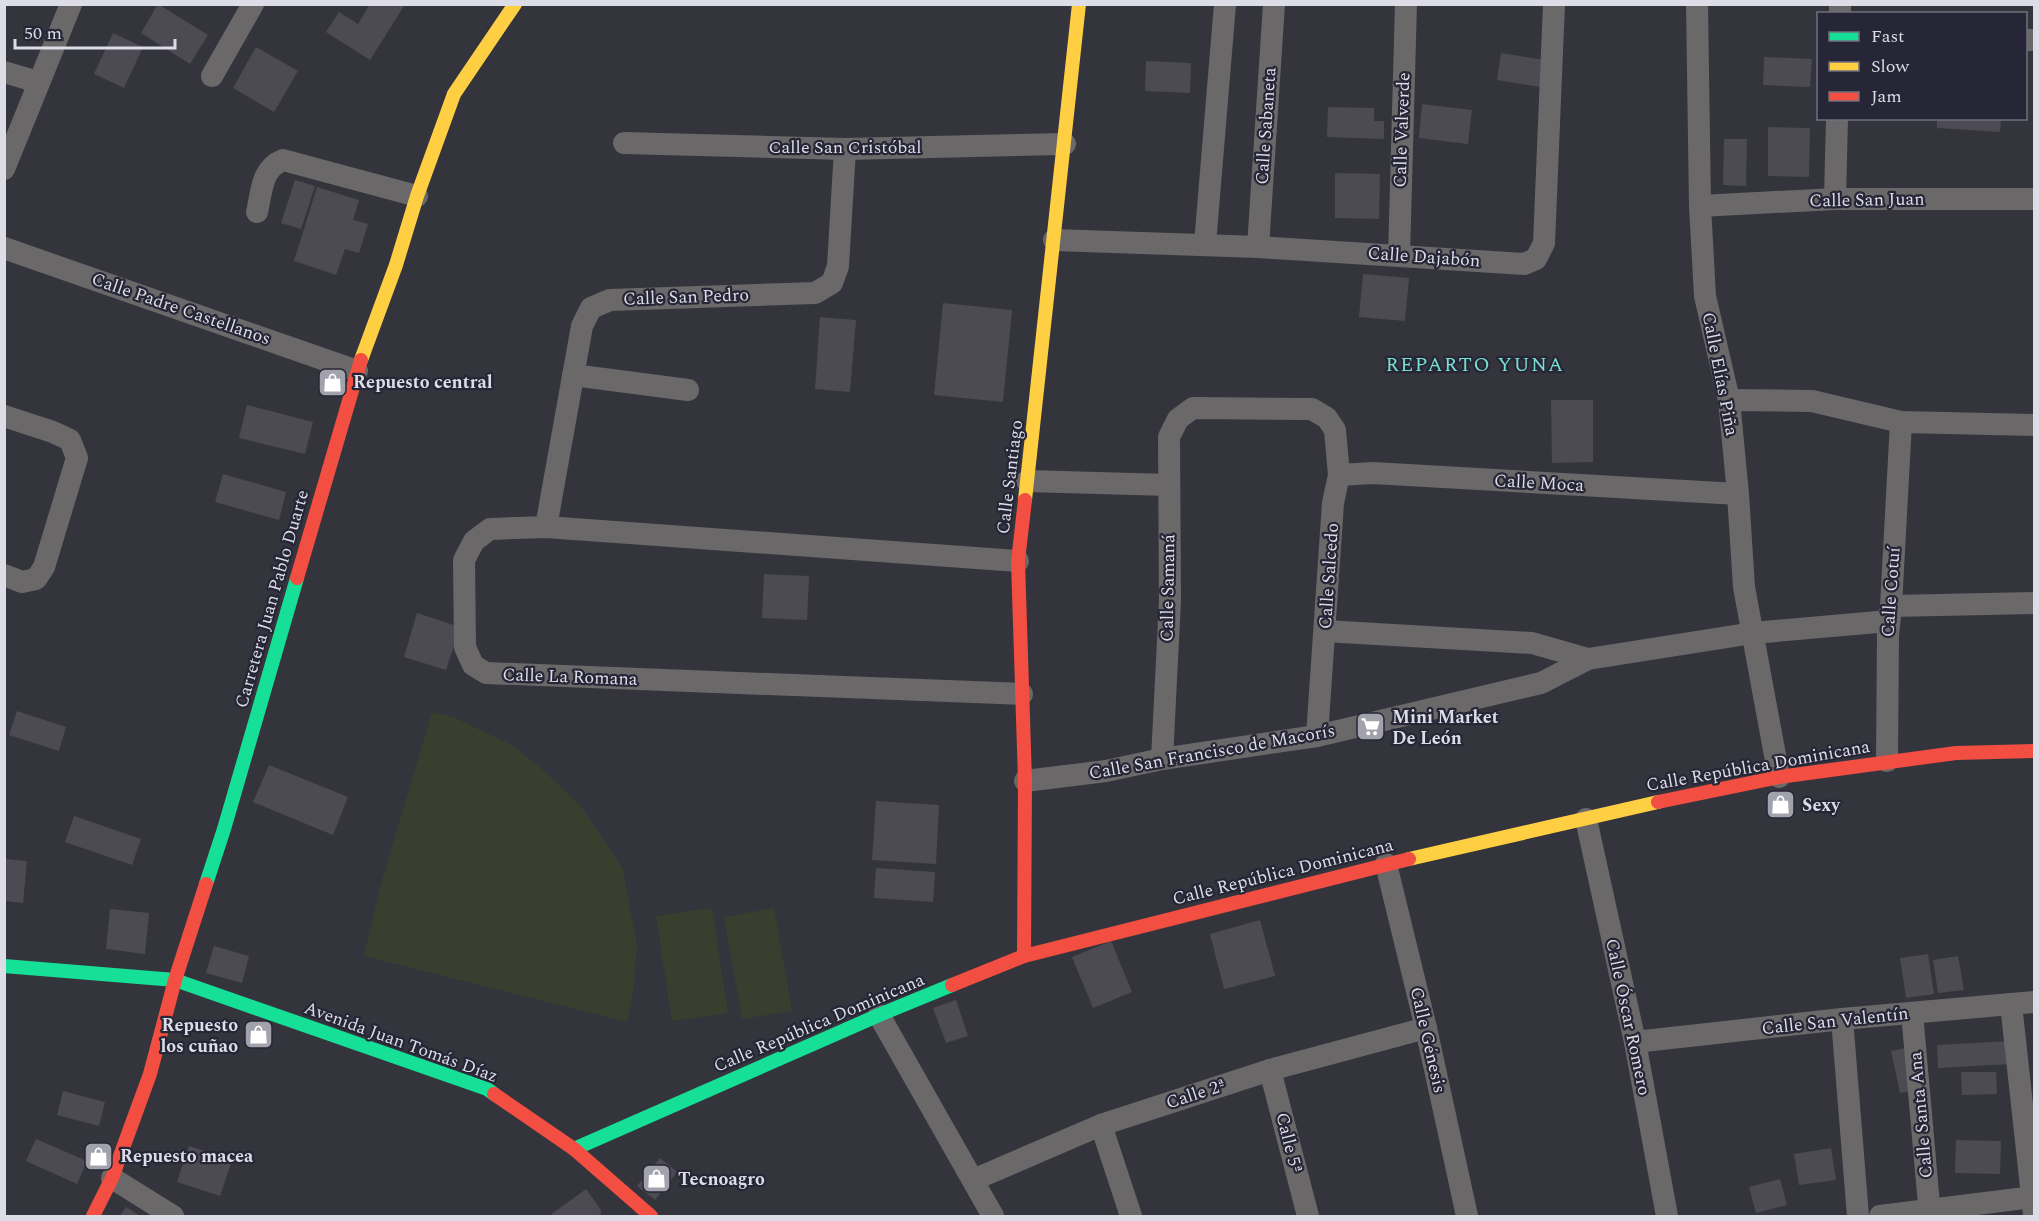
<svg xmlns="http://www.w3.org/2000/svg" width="2039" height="1221" viewBox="0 0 2039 1221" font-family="Spectral,serif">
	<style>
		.green { fill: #393e2e }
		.building { fill: #4c4b53 }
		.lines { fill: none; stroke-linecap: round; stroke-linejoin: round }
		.street { stroke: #6a6869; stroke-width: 22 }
		.fast { stroke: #16e098; stroke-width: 14 }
		.slow { stroke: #ffcf43; stroke-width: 14 }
		.jam { stroke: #f24e42; stroke-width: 14 }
		.labels { text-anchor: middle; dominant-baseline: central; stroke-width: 4.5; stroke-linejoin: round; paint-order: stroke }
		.street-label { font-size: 18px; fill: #dddde8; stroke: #272636 }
		.poi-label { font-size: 18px; font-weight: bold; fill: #dddde8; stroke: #272636; text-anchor: start }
		.neighbourhood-label { font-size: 20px; letter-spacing: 1.5px; fill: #79e0d0; stroke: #272636 }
	</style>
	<rect width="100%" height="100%" fill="#34343d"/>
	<!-- green -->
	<g class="green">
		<polygon points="432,712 453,717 510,744 541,768 580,805 623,869 637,945 633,992 627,1022 364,956 380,887"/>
		<polygon points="712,908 728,1013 672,1021 656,916"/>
		<polygon points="774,908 792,1011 742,1019 724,917"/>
	</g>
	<!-- building -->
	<g class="building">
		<polygon points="158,4 208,35 190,64 141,33"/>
		<polygon points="370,4 401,4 404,6 370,60 326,32 339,12 358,24"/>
		<polygon points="113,33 143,47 124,88 94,74"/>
		<polygon points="256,47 298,71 274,112 233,88"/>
		<polygon points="1501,53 1545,60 1540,87 1497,80"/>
		<polygon points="1764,57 1812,59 1810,87 1763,85"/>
		<polygon points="1146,61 1191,63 1190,93 1145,91"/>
		<polygon points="1422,104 1472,110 1468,144 1419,138"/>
		<polygon points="1328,107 1374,108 1374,121 1384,121 1384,139 1327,137"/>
		<polygon points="1937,118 2001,118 2000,132 1937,128"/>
		<polygon points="1768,127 1810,128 1809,177 1768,176"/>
		<polygon points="1724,139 1747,139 1746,186 1723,185"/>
		<polygon points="1335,173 1380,174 1379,219 1335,218"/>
		<polygon points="295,180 315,186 301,229 281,223"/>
		<polygon points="317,187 359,200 353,220 368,224 359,253 345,249 336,275 294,261"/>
		<polygon points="1363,274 1409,278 1405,321 1359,317"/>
		<polygon points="943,303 1012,310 1003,402 934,395"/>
		<polygon points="820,317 856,320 850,392 815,389"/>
		<polygon points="1551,400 1593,400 1593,462 1552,463"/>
		<polygon points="247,405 313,422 305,454 239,438"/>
		<polygon points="223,474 286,492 279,520 215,502"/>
		<polygon points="764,574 809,576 807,620 762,618"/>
		<polygon points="417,613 460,627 446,670 404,657"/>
		<polygon points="17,711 66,727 59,751 9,735"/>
		<polygon points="269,765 348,797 333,835 253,802"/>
		<polygon points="1784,794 1789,813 1777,816 1772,797"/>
		<polygon points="876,801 939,805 936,864 872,860"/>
		<polygon points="74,816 141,839 132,865 65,842"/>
		<polygon points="5,859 27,861 23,903 5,901"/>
		<polygon points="876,868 935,872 933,902 874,898"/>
		<polygon points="110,909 149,913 145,954 106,949"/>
		<polygon points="1260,920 1275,976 1224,989 1210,934"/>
		<polygon points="1111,941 1132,992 1093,1008 1072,957"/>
		<polygon points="214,946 249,956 242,983 206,973"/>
		<polygon points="1928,954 1934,994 1906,998 1900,958"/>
		<polygon points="1958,956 1964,990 1938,993 1933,960"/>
		<polygon points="956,1000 968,1036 946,1043 933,1008"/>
		<polygon points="2010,1041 2011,1064 1938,1068 1937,1045"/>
		<polygon points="1910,1047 1919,1089 1900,1093 1891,1051"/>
		<polygon points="1961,1072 1996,1072 1997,1094 1962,1095"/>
		<polygon points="63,1091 105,1102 99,1126 57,1115"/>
		<polygon points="36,1139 87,1161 77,1184 26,1161"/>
		<polygon points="1956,1140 2001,1141 2000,1174 1955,1173"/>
		<polygon points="189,1146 232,1160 220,1196 177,1182"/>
		<polygon points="1831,1148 1836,1180 1799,1185 1794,1154"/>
		<polygon points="660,1158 677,1172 655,1200 637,1186"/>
		<polygon points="1780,1179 1787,1205 1756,1213 1749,1187"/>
		<polygon points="586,1189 601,1210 600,1216 549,1216"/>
		<polygon points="126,1207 140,1216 120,1216"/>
	</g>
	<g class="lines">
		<!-- street -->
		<g class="street">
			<polyline points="1697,4 1700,206 1705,296 1729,400 1738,494 1744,587 1779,777"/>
			<polyline points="1840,14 1840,4"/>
			<polyline points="2026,40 2034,40"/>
			<polyline points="4,72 38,82"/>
			<polyline points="212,76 253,4"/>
			<polyline points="624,143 845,149 1065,144"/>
			<polyline points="4,169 71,4"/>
			<polyline points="1835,199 1837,118"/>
			<polyline points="1700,206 1835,199 2034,199"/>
			<path d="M257,212c5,-21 4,-43 26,-52l134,36"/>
			<polyline points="1054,240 1258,247 1524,264 1536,259 1544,243 1554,4"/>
			<polyline points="1205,244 1225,4"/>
			<polyline points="1258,247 1274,4"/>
			<polyline points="4,248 357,371"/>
			<polyline points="1399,256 1406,4"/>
			<polyline points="573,375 688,390"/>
			<polyline points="1729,400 1812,401 1901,422 2034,425"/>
			<polyline points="4,416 53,432 70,440 77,458 44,567 36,579 22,582 4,575"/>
			<polyline points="1339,475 1373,473 1738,494"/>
			<polyline points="1027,481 1169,485"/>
			<polyline points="546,527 582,326 591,308 610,300 815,293 832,283 838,266 845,149"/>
			<polyline points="1018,561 546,527 490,529 474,541 464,560 465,647 473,665 486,673 1022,694"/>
			<polyline points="1891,606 2034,603"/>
			<polyline points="1325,631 1532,643 1588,659"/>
			<polyline points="1162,759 1170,601 1169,437 1178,419 1193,408 1312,409 1327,418 1335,430 1339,475 1333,503 1317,736"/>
			<polyline points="1887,761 1888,635 1891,606 1901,422"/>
			<polyline points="1025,781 1106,771 1162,759 1317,736 1541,683 1588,659 1753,633 1889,621"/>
			<polyline points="1586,819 1635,1042 1667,1216"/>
			<polyline points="1386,864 1426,1028 1467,1216"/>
			<polyline points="2011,1004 2034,1214"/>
			<polyline points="1912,1013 1930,1216"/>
			<polyline points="879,1015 993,1216"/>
			<polyline points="1842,1019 1858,1216"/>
			<polyline points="1635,1042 1842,1019 2034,1002"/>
			<polyline points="1270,1070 1308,1216"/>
			<polyline points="1101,1125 1131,1216"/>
			<polyline points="112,1178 173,1216"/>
			<polyline points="973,1180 1101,1125 1270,1070 1426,1028"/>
			<polyline points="1880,1216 2034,1197"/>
		</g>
		<!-- fast -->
		<g class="fast">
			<polyline points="206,884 224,829 297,578"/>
			<polyline points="4,966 175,980 487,1089 494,1094"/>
			<polyline points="574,1149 879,1015 952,985"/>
		</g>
		<!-- slow -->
		<g class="slow">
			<polyline points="361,360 396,265 417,196 454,94 515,4"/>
			<polyline points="1025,500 1079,4"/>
			<polyline points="1409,859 1658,802"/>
		</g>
		<!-- jam -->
		<g class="jam">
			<polyline points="297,578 361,360"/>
			<polyline points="1658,802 1779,777 1956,753 2034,751"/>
			<polyline points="1024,956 1025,781 1018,561 1025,500"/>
			<polyline points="952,985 1024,956 1409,859"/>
			<polyline points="494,1094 574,1149 651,1216"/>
			<polyline points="93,1216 112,1178 150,1074 175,980 206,884"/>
		</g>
	</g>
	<!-- icons -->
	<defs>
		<symbol id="shop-square" viewBox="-11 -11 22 22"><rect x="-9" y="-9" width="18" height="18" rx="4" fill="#a2a2ac" stroke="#272636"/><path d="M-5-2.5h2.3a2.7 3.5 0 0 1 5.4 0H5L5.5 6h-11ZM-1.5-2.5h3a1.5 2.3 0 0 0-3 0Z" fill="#fff"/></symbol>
		<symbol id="supermarket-square" viewBox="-11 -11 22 22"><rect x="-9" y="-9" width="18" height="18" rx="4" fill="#a2a2ac" stroke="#272636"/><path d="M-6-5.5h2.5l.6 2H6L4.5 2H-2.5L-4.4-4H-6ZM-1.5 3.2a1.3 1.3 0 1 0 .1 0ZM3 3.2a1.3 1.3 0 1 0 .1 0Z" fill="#fff"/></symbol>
	</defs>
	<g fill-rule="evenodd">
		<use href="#shop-square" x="316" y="366" width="33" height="33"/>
		<use href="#supermarket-square" x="1354" y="710" width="33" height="33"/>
		<use href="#shop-square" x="1764" y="788" width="33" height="33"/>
		<use href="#shop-square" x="242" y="1018" width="33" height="33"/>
		<use href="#shop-square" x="82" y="1140" width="33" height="33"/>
		<use href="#shop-square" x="640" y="1162" width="33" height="33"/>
	</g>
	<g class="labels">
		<!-- street labels -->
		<g class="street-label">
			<text transform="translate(1266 126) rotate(-86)">Calle Sabaneta</text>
			<text transform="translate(1402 130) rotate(-88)">Calle Valverde</text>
			<text x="845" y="147">Calle San Cristóbal</text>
			<text transform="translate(1867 200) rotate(-1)">Calle San Juan</text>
			<text transform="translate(1424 257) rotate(4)">Calle Dajabón</text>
			<text transform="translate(686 297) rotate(-2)">Calle San Pedro</text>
			<text transform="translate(181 309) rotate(19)">Calle Padre Castellanos</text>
			<text transform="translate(1720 374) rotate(79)">Calle Elías Piña</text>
			<text transform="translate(1010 477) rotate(-83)">Calle Santiago</text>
			<text transform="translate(1539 483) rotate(3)">Calle Moca</text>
			<text transform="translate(1329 576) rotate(-86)">Calle Salcedo</text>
			<text transform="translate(1168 588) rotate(-89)">Calle Samaná</text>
			<text transform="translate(1891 592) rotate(-86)">Calle Cotuí</text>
			<text transform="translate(272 599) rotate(-74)">Carretera Juan Pablo Duarte</text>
			<text transform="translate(570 677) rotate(2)">Calle La Romana</text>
			<text transform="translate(1212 752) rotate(-10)">Calle San Francisco de Macorís</text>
			<text transform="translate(1758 766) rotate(-10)">Calle República Dominicana</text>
			<text transform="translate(1283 872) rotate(-14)">Calle República Dominicana</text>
			<text transform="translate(1628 1017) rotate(78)">Calle Óscar Romero</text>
			<text transform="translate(1835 1021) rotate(-6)">Calle San Valentín</text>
			<text transform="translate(819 1023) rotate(-23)">Calle República Dominicana</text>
			<text transform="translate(1428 1040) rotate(77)">Calle Génesis</text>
			<text transform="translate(401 1042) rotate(20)">Avenida Juan Tomás Díaz</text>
			<text transform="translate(1196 1094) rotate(-18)">Calle 2ª</text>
			<text transform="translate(1921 1115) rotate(-95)">Calle Santa Ana</text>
			<text transform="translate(1289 1143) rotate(76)">Calle 5ª</text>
		</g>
		<!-- poi labels -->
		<g class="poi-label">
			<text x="353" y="382">Repuesto central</text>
			<text x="1392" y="717">Mini Market<tspan x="1392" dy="21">De León</tspan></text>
			<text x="1802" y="805">Sexy</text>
			<text x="238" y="1025" text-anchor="end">Repuesto<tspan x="238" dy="21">los cuñao</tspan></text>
			<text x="120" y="1156">Repuesto macea</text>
			<text x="678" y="1179">Tecnoagro</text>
		</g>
		<!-- neighbourhood labels -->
		<g class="neighbourhood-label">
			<text x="1475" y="365">REPARTO YUNA</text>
		</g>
	</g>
	<!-- border -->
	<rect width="2039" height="1221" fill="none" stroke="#dddde8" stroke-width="12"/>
	<!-- legend -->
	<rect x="1817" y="12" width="210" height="108" fill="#272636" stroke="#706f7d" stroke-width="1.5"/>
	<rect x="1829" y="32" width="30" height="9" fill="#16e098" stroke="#706f7d" stroke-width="1.5"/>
	<text x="1871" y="42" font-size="18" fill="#dddde8">Fast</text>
	<rect x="1829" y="62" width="30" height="9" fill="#ffcf43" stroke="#706f7d" stroke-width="1.5"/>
	<text x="1871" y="72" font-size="18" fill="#dddde8">Slow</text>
	<rect x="1829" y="92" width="30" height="9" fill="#f24e42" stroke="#706f7d" stroke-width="1.5"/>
	<text x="1871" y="102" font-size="18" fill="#dddde8">Jam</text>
	<!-- scale -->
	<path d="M15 39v9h160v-9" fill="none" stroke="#dddde8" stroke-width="3"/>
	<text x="24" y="39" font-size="18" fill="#dddde8" stroke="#272636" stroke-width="4.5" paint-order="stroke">50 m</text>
</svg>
